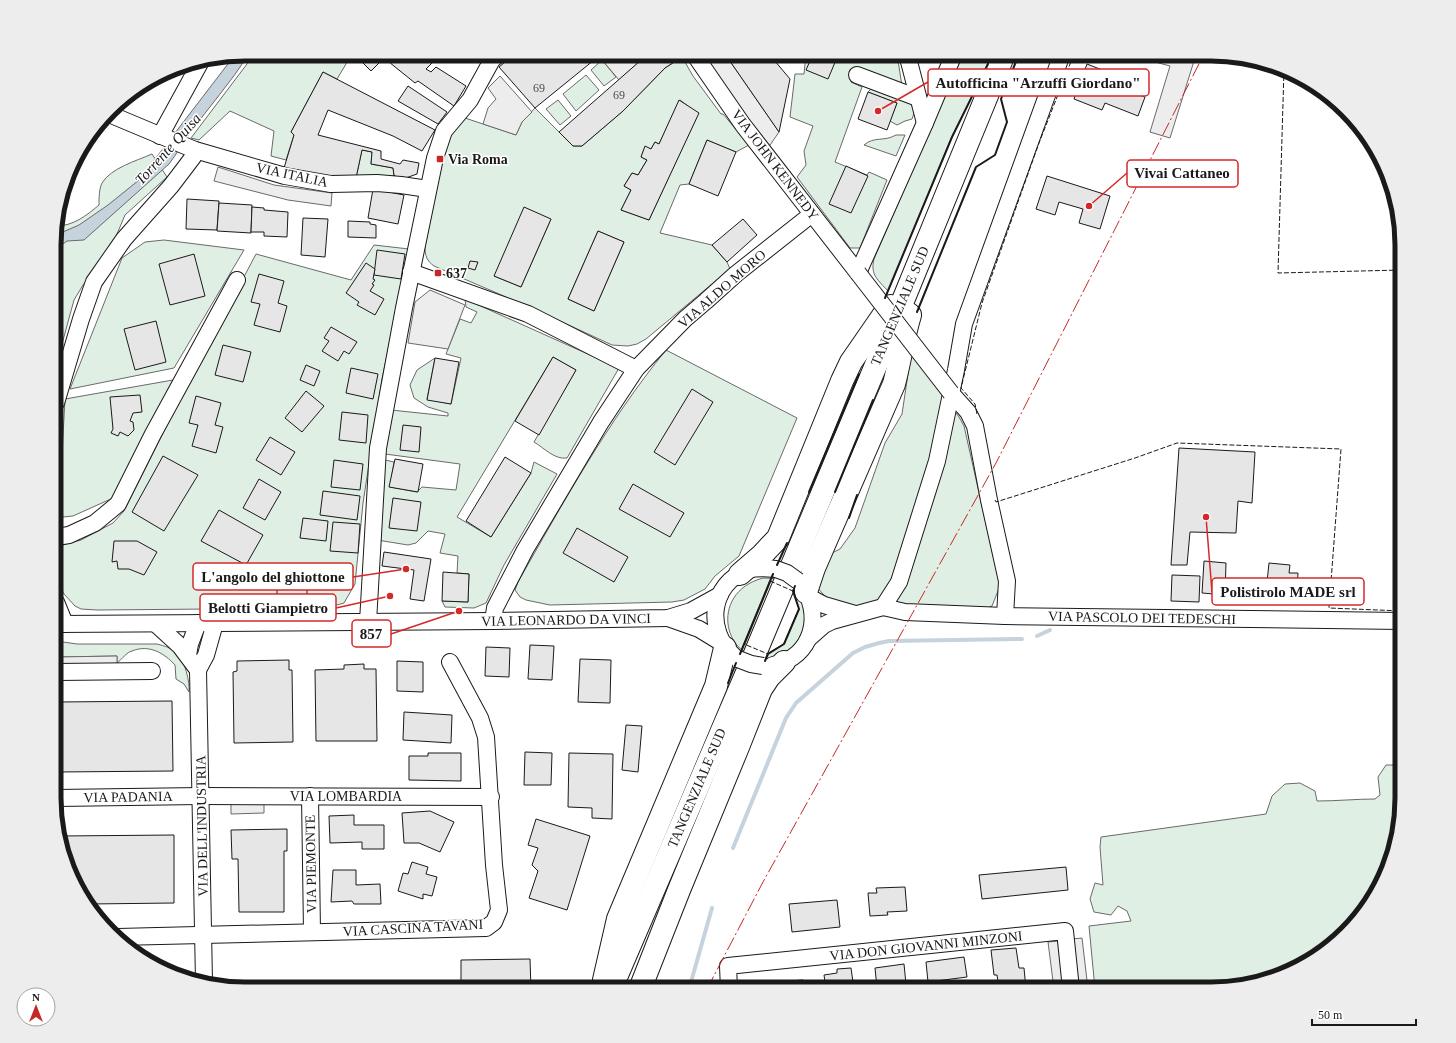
<svg xmlns="http://www.w3.org/2000/svg" width="1456" height="1043" viewBox="0 0 1456 1043" font-family="'Times New Roman',serif">
	<style>
		.green { fill: #e0efe3; stroke: #6a6a6a; fill-rule: evenodd }
		.parking { fill: #ededed; stroke: #6a6a6a }
		.water { fill: #c6d2dc; stroke: #6a6a6a }
		.lines { fill: none; stroke-linecap: round; stroke-linejoin: round }
		.stream { stroke: #c6d2dc; stroke-width: 4 }
		.building { fill: #e6e6e6; stroke: #1a1a1a }
		.minor-casing { stroke: #1a1a1a; stroke-width: 18 }
		.highway-casing { stroke: #1a1a1a; stroke-width: 24 }
		.minor { stroke: #fff; stroke-width: 16 }
		.highway { stroke: #fff; stroke-width: 22 }
		.minor-bridge-casing { stroke: #1a1a1a; stroke-width: 18; stroke-linecap: butt }
		.minor-bridge { stroke: #fff; stroke-width: 16 }
		.fence { stroke: #1a1a1a; stroke-width: 1; stroke-dasharray: 5 2; stroke-linecap: butt }
		.wall { stroke: #1a1a1a; stroke-width: 2 }
		.power { stroke: #c62828; stroke-width: 1; stroke-dasharray: 14 3 2 3; stroke-linecap: butt }
		.poi-dot { fill: #c62828; stroke: #fff; stroke-width: 1.5 }
		.labels { text-anchor: middle; dominant-baseline: central; stroke-width: 3; stroke-linejoin: round; paint-order: stroke }
		.number-label { font-size: 12px; fill: #4d4d4d }
		.poi-label { font-size: 14px; font-weight: bold; fill: #1a1a1a; stroke: #fff; text-anchor: start }
		.street-label { font-size: 14px; fill: #1a1a1a; stroke: #fff }
		.water-label { font-size: 15px; font-style: italic; fill: #1a1a1a; stroke: #fff }
		.rim { fill: none; stroke: #1a1a1a; stroke-width: 5 }
		.leader { fill: none; stroke: #d62828; stroke-width: 1.5 }
		.callout-dot { fill: #d62828; stroke: #fff; stroke-width: 1.5 }
		.callout { fill: #fff; stroke: #d62828; stroke-width: 1.5 }
		.callout-label { font-size: 15px; text-anchor: middle; font-weight: bold; fill: #1a1a1a }
	</style>
	<rect width="100%" height="100%" fill="#fff"/>
	<!-- green -->
	<g class="green">
		<polygon points="253,54 352,54 337,79 323,72 291,132 294,135 286,160 271,156 274,131 230,111 199,140 191,138 247,64"/>
		<polygon points="806,54 897,54 902,86 854,67 851,82 862,87 835,162 867,175 869,172 887,180 860,248 850,248 797,177 806,165 804,151 813,126 790,117 795,74 804,74"/>
		<path d="M963,54h30l-41,83 -64,154c-10,-11 -18,-16 -14,-32z"/>
		<path d="M682,57l11,19 28,38h2l26,31 -13,7 -29,-12 -18,44 -9,1 -20,48 52,12 15,17 3,7 -84,70 -9,5 -9,2 -16,-1 -78,-36 -100,-43c-7,-5 -9,-10 -9,-19l18,-94 9,-23 10,-13 54,18 6,-13 13,-14 38,38h9l41,-35 42,-43zM680,100l18,14 -49,106 -28,-10 10,-20 -7,-4 8,-13 6,2 9,-15 -6,-3 4,-10 6,2 4,-7 4,2zM551,219l-30,68 -27,-11zM598,231l26,11 -30,69 -26,-12z"/>
		<polygon points="602,60 616,77 604,86 591,70"/>
		<polygon points="586,75 599,90 576,111 563,94"/>
		<polygon points="871,89 917,105 912,119 905,121 897,125 890,121 897,103 868,92"/>
		<polygon points="558,100 571,116 560,125 546,109"/>
		<path d="M896,135h9l-9,21 -32,-11c10,-9 20,-3 32,-10z"/>
		<polygon points="362,150 372,152 371,164 393,168 394,175 380,180 356,178"/>
		<path d="M152,154l15,23 -42,38 -13,31 -29,39 -9,15 -18,66v-140c17,0 30,-10 43,-21 0,-7 0,-16 3,-22 9,-15 34,-22 50,-29z"/>
		<polygon points="164,240 244,250 174,368 70,389 122,258 145,242"/>
		<polygon points="374,245 409,249 382,379 363,503 355,584 344,603 326,608 97,610 81,609 75,606 64,594 60,586 58,576 59,546 81,540 113,523 124,511 189,381 256,254 351,280"/>
		<path d="M465,299l154,69 -52,90c-12,2 -23,-10 -33,-16l42,-72 -23,-13 -96,160 34,20 40,-64 3,-11 23,12 -53,91 -18,38 -12,5 -29,-1 -3,-6 26,1 1,-28 -12,-1 1,-17 -18,-3 5,-19 -17,-3 -12,12 -8,2 -31,-5 8,-80 9,2 -4,25 27,5 5,-5 34,3 4,-26 -75,-10 6,-44 57,6v-3l-20,-6 -14,-9 -4,-13 7,-15 18,-12 -8,41 24,5 10,-46 -15,-4 14,-35 11,4 6,-11 -11,-5z"/>
		<path d="M666,350l131,68 -58,138 -24,20 -10,13 -21,11 -12,2 -122,3 -24,-5 -6,-3 -5,-7 3,-8c45,-79 90,-161 148,-232z"/>
		<polygon points="911,354 959,417 964,426 1000,586 992,606 983,610 842,608 829,601 816,586 824,557 840,549 855,528 885,443 902,414"/>
		<polygon points="173,380 113,498 73,516 63,517 59,509 65,399"/>
		<path d="M763,578c19,0 25,5 39,16l6,40c-7,7 -14,17 -22,22 -3,2 -8,2 -12,3 -51,6 -67,-66 -11,-81zM771,581l22,10 6,18 -15,35 -16,9 -23,-9z"/>
		<path d="M56,641l21,3h80c8,2 14,4 20,9 8,8 13,29 12,39l-5,-8 -8,-5 -1,-14c-11,-12 -26,-21 -43,-14 -5,1 -10,8 -15,12v-7l-61,1z"/>
		<path d="M1399,737h3v73l-14,61 -26,43 -66,55 -85,20h-116l-6,-63 42,-5 -4,-10 -9,-5 -7,9 -17,-3 -4,-13 5,-16 8,2 -3,-38 1,-10 165,-23 6,-18 13,-12 15,-1 15,8 2,10c20,0 39,-2 58,-2l5,-4 -2,-18 8,-12h7l7,-11 -2,-8z"/>
	</g>
	<!-- parking -->
	<g class="parking">
		<polygon points="597,54 648,54 619,80"/>
		<polygon points="700,54 725,54 779,132 768,148"/>
		<polygon points="1125,54 1173,54 1194,61 1170,138 1150,132 1170,66"/>
		<polygon points="500,76 532,112 522,122 516,135 483,124 488,108 496,99 488,88"/>
		<polygon points="218,167 274,185 332,193 331,206 288,200 214,181"/>
		<polygon points="430,290 465,305 448,349 408,343 415,302"/>
		<polygon points="117,656 117,665 56,666 56,657"/>
		<polygon points="231,804 264,804 264,813 231,814"/>
		<polygon points="1082,938 1088,989 1078,989 1072,939"/>
		<polygon points="1058,941 1064,989 1054,989 1048,942"/>
	</g>
	<!-- water -->
	<path class="water" d="M245,54h4c-18,28 -40,53 -59,79 -8,10 -13,21 -21,31l-85,76 -17,1 -11,8v-14l23,-10 29,-20 31,-25 95,-124z"/>
	<g class="lines">
		<!-- stream -->
		<g class="stream">
			<polyline points="1037,636 1050,630"/>
			<polyline points="733,848 786,718 796,703 853,653 865,647 879,643 889,641 1022,639"/>
			<polyline points="689,989 712,908"/>
		</g>
	</g>
	<!-- building -->
	<g class="building">
		<polygon points="360,54 441,54 426,69 431,72 436,67 466,86 454,106 418,81 415,83 384,58 371,71 357,57"/>
		<polygon points="515,54 597,54 599,56 535,108 499,67"/>
		<polygon points="648,54 680,54 682,57 665,68 623,111 582,146 573,146 559,132"/>
		<polygon points="725,54 769,54 790,79 779,132"/>
		<polygon points="813,54 834,54 832,58 836,60 828,79 806,70"/>
		<polygon points="856,54 871,54 857,58"/>
		<polygon points="1087,64 1115,75 1111,84 1145,97 1138,116 1105,103 1102,110 1074,99"/>
		<polygon points="323,72 435,130 422,151 393,136 328,110 318,135 381,151 381,159 400,164 403,160 419,163 417,174 400,180 394,175 393,168 371,164 372,152 362,150 356,178 334,179 284,168 294,135 291,132"/>
		<polygon points="408,86 447,112 438,124 398,101"/>
		<polygon points="868,92 897,103 887,130 858,119"/>
		<polygon points="679,100 699,113 649,220 621,210 631,190 624,186 632,173 638,175 647,160 641,157 645,146 651,149 655,142 659,144"/>
		<polygon points="707,140 736,152 718,196 689,184"/>
		<polygon points="846,166 868,176 851,213 829,204"/>
		<polygon points="1047,176 1110,196 1100,229 1079,223 1083,209 1059,202 1055,215 1036,209"/>
		<polygon points="373,189 404,195 398,224 368,218"/>
		<polygon points="187,199 219,201 217,230 186,229"/>
		<polygon points="219,203 252,205 251,233 217,231"/>
		<polygon points="252,207 264,208 264,210 288,212 287,237 264,236 264,232 251,232"/>
		<polygon points="524,207 551,219 521,287 494,276"/>
		<polygon points="303,218 328,219 325,257 301,255"/>
		<polygon points="743,219 757,235 727,262 712,245"/>
		<polygon points="348,221 370,222 370,224 376,225 376,238 348,237"/>
		<polygon points="598,231 624,242 594,311 568,299"/>
		<polygon points="377,250 405,254 401,279 374,275"/>
		<polygon points="194,254 205,296 170,305 159,264"/>
		<polygon points="470,261 478,262 475,270 468,268"/>
		<polygon points="366,263 375,269 373,279 375,280 372,284 374,285 370,291 384,299 375,315 357,305 359,302 346,293"/>
		<polygon points="259,274 284,281 278,303 287,306 280,332 254,325 260,304 251,302"/>
		<polygon points="156,321 166,362 135,370 124,329"/>
		<polygon points="331,327 357,342 349,354 344,351 338,361 322,351 329,341 324,338"/>
		<polygon points="223,345 251,352 243,382 215,375"/>
		<polygon points="553,357 576,370 539,435 515,421"/>
		<polygon points="435,358 459,362 451,404 427,400"/>
		<polygon points="306,365 320,371 314,386 300,380"/>
		<polygon points="351,368 378,374 373,399 346,393"/>
		<polygon points="692,389 713,402 675,465 654,452"/>
		<polygon points="306,391 324,406 302,432 285,418"/>
		<polygon points="140,395 142,412 133,413 130,421 133,422 134,430 128,436 120,432 118,436 111,433 113,429 110,397"/>
		<polygon points="196,396 221,403 215,425 223,427 216,453 192,446 198,425 189,423"/>
		<polygon points="342,412 368,415 366,443 339,440"/>
		<polygon points="403,425 421,427 419,452 400,450"/>
		<polygon points="270,437 295,452 281,475 256,460"/>
		<polygon points="1179,448 1255,452 1252,503 1238,501 1236,533 1190,532 1187,565 1171,565"/>
		<polygon points="163,456 198,475 164,531 132,512"/>
		<polygon points="505,457 531,473 491,537 466,521"/>
		<polygon points="395,459 423,464 418,492 389,487"/>
		<polygon points="334,460 363,464 360,490 331,487"/>
		<polygon points="259,479 281,492 265,520 243,508"/>
		<polygon points="633,484 684,513 670,537 619,509"/>
		<polygon points="323,491 360,496 357,520 320,515"/>
		<polygon points="393,498 421,502 417,531 389,528"/>
		<polygon points="219,510 263,535 246,565 201,541"/>
		<polygon points="303,518 328,521 326,541 300,538"/>
		<polygon points="333,522 360,524 358,553 330,551"/>
		<polygon points="577,528 628,557 614,582 563,553"/>
		<polygon points="114,541 137,541 157,552 144,575 129,569 118,569 117,561 112,562"/>
		<polygon points="384,552 431,559 424,601 410,599 414,570 382,566"/>
		<polygon points="1204,561 1226,563 1225,595 1202,593"/>
		<polygon points="1269,563 1290,565 1289,573 1298,573 1296,603 1265,601"/>
		<rect x="277" y="570" width="30" height="28"/>
		<polygon points="443,572 469,574 468,602 442,601"/>
		<polygon points="1172,575 1200,576 1199,602 1171,601"/>
		<polygon points="530,645 554,646 552,680 528,679"/>
		<polygon points="486,647 510,648 509,677 485,676"/>
		<polygon points="580,659 611,660 610,703 578,702"/>
		<polygon points="289,660 289,670 292,670 293,742 234,743 233,672 237,671 237,661"/>
		<polygon points="397,661 423,662 423,692 397,691"/>
		<polygon points="364,664 364,669 376,669 377,741 316,741 315,670 344,669 344,665"/>
		<polygon points="172,701 173,771 57,772 56,702"/>
		<polygon points="404,712 452,715 451,743 403,740"/>
		<polygon points="626,725 642,726 638,772 622,770"/>
		<polygon points="525,752 552,753 551,785 524,785"/>
		<polygon points="428,753 461,753 461,781 409,780 409,756 428,756"/>
		<polygon points="569,753 613,754 612,819 592,818 592,808 568,807"/>
		<polygon points="430,811 454,822 440,852 419,843 404,843 402,813"/>
		<polygon points="354,815 354,825 384,825 384,849 362,849 362,842 330,843 329,816"/>
		<polygon points="536,819 590,836 567,910 529,898 538,871 532,865 538,848 528,845"/>
		<polygon points="287,829 287,851 284,851 284,912 239,912 238,859 232,859 231,830"/>
		<polygon points="174,835 174,903 89,904 80,893 60,836"/>
		<polygon points="412,862 428,867 426,874 437,877 432,896 423,894 423,899 398,891 403,873 408,874"/>
		<polygon points="1066,867 1068,890 982,899 979,875"/>
		<polygon points="333,870 356,870 356,885 380,884 381,904 354,904 352,901 331,902"/>
		<polygon points="905,887 907,911 887,912 888,915 870,916 868,893 877,893 876,888"/>
		<polygon points="837,900 840,927 792,932 789,904"/>
		<polygon points="1016,948 1019,968 1024,968 1026,989 999,989 997,975 994,975 991,950"/>
		<polygon points="964,957 967,977 928,982 926,962"/>
		<polygon points="530,959 531,989 461,989 461,960"/>
		<polygon points="904,964 906,984 877,988 875,968"/>
		<polygon points="851,968 854,989 826,989 824,975 837,973 837,969"/>
		<polygon points="803,980 803,989 755,989 755,983"/>
		<polygon points="409,985 409,989 363,989 363,987"/>
	</g>
	<g class="lines">
		<defs>
			<g id="minor">
				<polyline points="694,54 743,125 858,273 925,123 954,54"/>
				<polyline points="907,54 925,123"/>
				<polyline points="857,75 918,98"/>
				<polyline points="109,114 195,150 285,176 331,184 377,183 401,185 428,189"/>
				<polyline points="160,136 200,63"/>
				<polyline points="411,272 528,314 636,369"/>
				<polyline points="951,393 968,412 975,426 989,500 1007,581 1005,616"/>
				<polyline points="56,403 81,319 94,282 124,239 171,186 187,165 193,157 195,150"/>
				<polyline points="56,537 69,535 95,523 118,504 153,434 237,280"/>
				<polyline points="809,597 824,605 855,614"/>
				<polyline points="56,602 65,624"/>
				<polyline points="883,607 905,612 1005,616 1402,621"/>
				<polyline points="668,618 699,629 722,643"/>
				<polyline points="493,621 495,608 525,550 601,422 636,369 685,319 706,301 736,274 812,214"/>
				<polyline points="368,622 378,448 404,308 435,158 444,131 470,100 492,60 499,54"/>
				<polyline points="56,624 493,621 668,618 691,611 720,595"/>
				<polyline points="156,624 180,646 198,670"/>
				<polyline points="808,639 824,625 832,621 883,607 899,582 937,461 956,370 964,324 1062,54"/>
				<polyline points="188,655 190,644 198,623"/>
				<path d="M734,656c-29,-25 -24,-73 14,-86 9,-3 18,-2 28,-1"/>
				<path d="M773,665c40,-7 51,-52 27,-82"/>
				<polyline points="56,672 152,671"/>
				<polyline points="310,796 312,932"/>
				<polyline points="56,798 201,796 491,797"/>
				<polyline points="118,937 486,928 494,922 499,910 494,865 486,737 480,718 450,662"/>
				<polyline points="204,982 198,670 206,655 215,623"/>
				<polyline points="729,989 728,966 1065,931 1071,989"/>
			</g>
			<g id="highway">
				<polyline points="740,574 762,555 778,538 842,381 851,362 889,307 891,306"/>
				<path d="M806,592l8,-24 80,-184c6,-23 9,-46 16,-69l-1,-1"/>
				<polyline points="604,980 618,919 716,686 725,648"/>
				<polyline points="611,989 757,649 902,303 1004,54"/>
				<polyline points="640,989 679,890 738,747 761,689 769,677 784,662"/>
			</g>
		</defs>
		<!-- minor casing -->
		<use href="#minor" class="minor-casing"/>
		<!-- highway casing -->
		<use href="#highway" class="highway-casing"/>
		<!-- minor -->
		<use href="#minor" class="minor"/>
		<!-- highway -->
		<use href="#highway" class="highway"/>
		<defs>
			<g id="minor-bridge">
				<polyline points="858,273 951,393"/>
				<polyline points="776,569 787,573 798,581"/>
				<polyline points="738,659 751,664 763,666"/>
			</g>
		</defs>
		<!-- minor-bridge casing -->
		<use href="#minor-bridge" class="minor-bridge-casing"/>
		<!-- minor-bridge -->
		<use href="#minor-bridge" class="minor-bridge"/>
		<!-- fence -->
		<g class="fence">
			<polyline points="1284,69 1278,273 1402,270"/>
			<polyline points="977,414 975,404 961,388 982,303 1039,143 1074,54"/>
			<polyline points="995,500 996,502 1135,458 1177,443 1341,449 1329,608 1402,611"/>
			<polygon points="770,581 793,591 799,609 784,644 768,654 744,644"/>
		</g>
		<!-- wall -->
		<g class="wall">
			<polyline points="885,298 952,137 988,64"/>
			<polyline points="917,312 976,167 995,155 1007,122 1001,99 1019,54"/>
			<polyline points="809,492 859,374"/>
			<polyline points="835,492 873,400"/>
			<polyline points="849,518 857,495"/>
			<polyline points="777,565 787,543"/>
			<polyline points="740,654 773,574"/>
			<polyline points="765,661 768,654 784,644 799,609 793,591 795,586"/>
			<polyline points="728,683 736,663"/>
		</g>
		<!-- power -->
		<polyline class="power" points="707,989 763,882 996,463 1204,54"/>
	</g>
	<!-- markers -->
	<g class="poi-dot">
		<rect x="436" y="155" width="8" height="8" rx="2"/>
		<rect x="434" y="269" width="8" height="8" rx="2"/>
	</g>
	<g class="labels">
		<!-- number labels -->
		<g class="number-label">
			<text x="539" y="88">69</text>
			<text x="619" y="95">69</text>
		</g>
		<!-- poi labels -->
		<g class="poi-label">
			<text x="448" y="159">Via Roma</text>
			<text x="446" y="273">637</text>
		</g>
		<!-- street labels -->
		<g class="street-label">
			<text transform="translate(775 165) rotate(53)">VIA JOHN KENNEDY</text>
			<text transform="translate(292 175) rotate(12)">VIA ITALIA</text>
			<text transform="translate(722 289) rotate(-41)">VIA ALDO MORO</text>
			<text transform="translate(900 306) rotate(-67)">TANGENZIALE SUD</text>
			<text transform="translate(1142 618) rotate(1)">VIA PASCOLO DEI TEDESCHI</text>
			<text transform="translate(566 620) rotate(-1)">VIA LEONARDO DA VINCI</text>
			<text transform="translate(697 788) rotate(-67)">TANGENZIALE SUD</text>
			<text x="346" y="796">VIA LOMBARDIA</text>
			<text transform="translate(128 797) rotate(-1)">VIA PADANIA</text>
			<text transform="translate(202 826) rotate(-91)">VIA DELL'INDUSTRIA</text>
			<text transform="translate(311 864) rotate(-91)">VIA PIEMONTE</text>
			<text transform="translate(413 928) rotate(-3)">VIA CASCINA TAVANI</text>
			<text transform="translate(926 946) rotate(-6)">VIA DON GIOVANNI MINZONI</text>
		</g>
		<!-- water labels -->
		<g class="water-label">
			<text transform="translate(168 149) rotate(-48)">Torrente Quisa</text>
		</g>
	</g>
	<!-- crop -->
	<path d="M0 0H1456V1043H0ZM245 61H1211A184 184 0 0 1 1395 245V798A184 184 0 0 1 1211 982H245A184 184 0 0 1 61 798V245A184 184 0 0 1 245 61Z" fill="#ededed" fill-rule="evenodd"/>
	<path class="rim" d="M245 61H1211A184 184 0 0 1 1395 245V798A184 184 0 0 1 1211 982H245A184 184 0 0 1 61 798V245A184 184 0 0 1 245 61Z"/>
	<!-- callouts -->
	<path class="leader" d="M878 111L928 82M1089 206L1127 173M406 569L353 577M1206 517L1212 592M390 596L336 608M459 611L391 634"/>
	<g class="callout-dot">
		<circle cx="878" cy="111" r="4"/>
		<circle cx="1089" cy="206" r="4"/>
		<circle cx="406" cy="569" r="4"/>
		<circle cx="1206" cy="517" r="4"/>
		<circle cx="390" cy="596" r="4"/>
		<circle cx="459" cy="611" r="4"/>
	</g>
	<g class="callout">
		<rect x="928" y="69" width="221" height="27" rx="4"/>
		<rect x="1127" y="160" width="111" height="27" rx="4"/>
		<rect x="193" y="563" width="160" height="27" rx="4"/>
		<rect x="1212" y="578" width="152" height="27" rx="4"/>
		<rect x="200" y="594" width="136" height="27" rx="4"/>
		<rect x="352" y="620" width="39" height="27" rx="4"/>
	</g>
	<g class="callout-label">
		<text x="1038" y="88">Autofficina "Arzuffi Giordano"</text>
		<text x="1182" y="178">Vivai Cattaneo</text>
		<text x="273" y="582">L'angolo del ghiottone</text>
		<text x="1288" y="597">Polistirolo MADE srl</text>
		<text x="268" y="613">Belotti Giampietro</text>
		<text x="371" y="639">857</text>
	</g>
	<!-- north arrow -->
	<g transform="translate(36 1007)"><circle r="19" fill="#ffffff" stroke="#a3a3a3"/>
	<path d="M0-3L7 15L0 10L-7 15Z" fill="#c62828"/>
	<text y="-6" font-size="11" font-weight="bold" text-anchor="middle" fill="#1a1a1a">N</text>
	</g>
	<!-- scale -->
	<path d="M1312 1019v6h104v-6" fill="none" stroke="#1a1a1a" stroke-width="2"/>
	<text x="1318" y="1019" font-size="12" fill="#1a1a1a" stroke="#ffffff" stroke-width="3" paint-order="stroke">50 m</text>
</svg>
